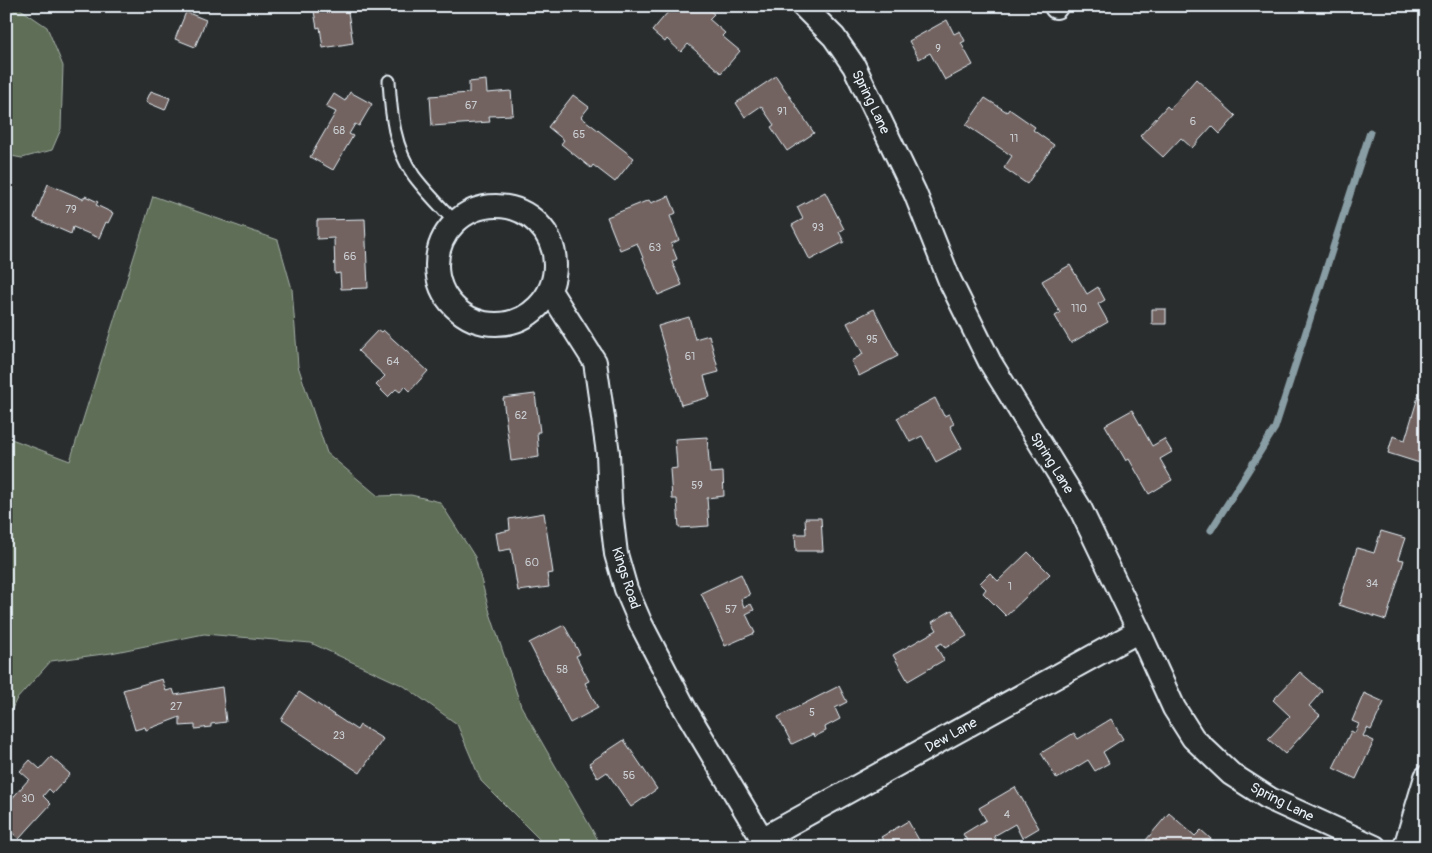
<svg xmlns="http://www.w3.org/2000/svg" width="1432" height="853" viewBox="0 0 1432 853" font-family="Pangolin,sans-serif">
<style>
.green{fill:#5f6e57;stroke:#a4b0a8}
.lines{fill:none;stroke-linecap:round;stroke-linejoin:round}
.stream{stroke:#889da4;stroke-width:7}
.building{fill:#726460;stroke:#e8f1f8}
.service-casing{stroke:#e8f1f8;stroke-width:15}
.minor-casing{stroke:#e8f1f8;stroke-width:26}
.service{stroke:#2a2d2e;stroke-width:11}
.minor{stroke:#2a2d2e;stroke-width:22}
.labels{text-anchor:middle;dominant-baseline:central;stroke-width:4.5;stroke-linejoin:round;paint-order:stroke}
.number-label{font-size:11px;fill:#caced2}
.street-label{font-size:14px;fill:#e8f1f8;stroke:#2a2d2e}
</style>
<rect width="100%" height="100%" fill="#2a2d2e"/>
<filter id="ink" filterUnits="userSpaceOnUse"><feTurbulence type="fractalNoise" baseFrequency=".02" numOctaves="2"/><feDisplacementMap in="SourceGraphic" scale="10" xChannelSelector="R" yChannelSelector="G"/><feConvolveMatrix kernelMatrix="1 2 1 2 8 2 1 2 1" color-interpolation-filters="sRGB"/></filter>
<g filter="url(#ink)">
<path class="green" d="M6 6H16L47 27 63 66 61 129 52 150 22 158 6 155Z
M153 196 278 240 292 289 298 366 327 453 378 496 411 495 440 502 475 557 490 613 521 706 602 847H547L481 781 457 724 404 686 311 643 204 634 111 653 51 661 16 700 6 722V437L70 461Z"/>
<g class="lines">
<path class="stream" d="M1211 530 1275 428 1370 132"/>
</g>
<path class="building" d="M313 6H347L353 43 323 48 320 27 317 28Z
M673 6H704L714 14 709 19 725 33 722 36 740 51 721 73 688 44 681 52 667 39 665 42 652 31Z
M186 12 206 20 195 47 175 39Z
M947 20 954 34 960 31 965 41 961 43 973 65 945 80 930 53 919 59 909 41Z
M776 76 814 133 787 151 771 127 774 125 761 106 745 117 736 103Z
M1196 79 1236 116 1220 134 1212 126 1192 148 1181 138 1163 157 1140 136 1167 106 1170 109Z
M486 80 487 93 511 91 513 115 489 116 490 122 432 126 430 96 469 93V82Z
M151 91 170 98 165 110 146 102Z
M350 92 372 104 359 126 355 124 349 134 353 136 333 170 310 157 336 112 326 107 334 94 345 101Z
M573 95 589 107 581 117 634 158 615 182 593 165 591 168 561 144 564 140 548 127Z
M985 98 1007 112 1009 109 1035 127 1033 130 1054 145 1027 184 1004 168 1012 156 966 125Z
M48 184 83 199 85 196 98 202 96 205 113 213 108 223 106 222 99 238 73 227 71 234 34 218Z
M825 192 844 229 839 232 844 242 810 260 792 225 803 219 797 207Z
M669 196 676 213 670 216 679 240 671 244 677 259 672 262 682 285 658 295 637 243 620 250 607 217 649 200 651 203Z
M365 219 368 288 341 289 340 273 335 274 334 238 317 239V220Z
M1070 265 1087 294 1098 287 1105 300 1098 304 1108 322 1071 343 1055 316 1060 313 1042 281Z
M874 309 898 356 859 376 851 361 863 354 847 323Z
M1152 309H1166V324H1152Z
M689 317 695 339 709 335 719 372 704 376 710 397 681 405 658 326Z
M378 330 381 332 383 330 428 371 410 391 405 386 400 392 396 389 388 397 376 385 385 376 358 351Z
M535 394 540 432H537L539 457 511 461 503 398Z
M1418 397 1426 400V465L1388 453 1393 436 1405 440Z
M935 398 944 416 949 414 954 424 950 426 962 448 936 462 922 436 910 442 897 418Z
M1132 410 1152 446 1164 439 1172 452 1160 459 1172 480 1149 494 1129 459 1126 461 1105 425Z
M707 437 710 473 723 472 724 496 707 498 709 526 679 528 677 499H672L670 469 677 468 675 439Z
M544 513 553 573 547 574 549 587 518 591 511 549 499 551 496 533 510 530 509 519Z
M805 518H821L823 551H796L795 534H806Z
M1381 531 1405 538 1398 559 1404 560 1386 620 1339 605 1357 548 1374 553Z
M1028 552 1050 574 1006 616 983 593 986 589 980 583 990 573 998 581Z
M741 574 750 595 741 599 744 607 751 604 754 610 746 614 755 633 725 646 701 593Z
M952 610 967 636 945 648 942 643 936 646 944 660 908 681 893 655 937 630 932 622Z
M564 625 580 654 576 656 589 681 585 683 598 708 570 723 529 643Z
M1300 672 1322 691 1309 706 1320 715 1285 754 1268 739 1290 716 1273 700Z
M162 679 166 691 173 689 175 695 222 687 226 722 211 724V727L195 729V725L180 726V717L146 730 145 727 135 730 123 690Z
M839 686 847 702 835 708 840 719 825 727 826 731 814 737 813 734 792 744 778 717Z
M299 692 357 730 360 725 383 739 360 773 281 720Z
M1364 693 1384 702 1371 730 1367 728 1363 736 1374 741 1356 779 1333 768 1351 731 1355 733 1359 724 1352 721Z
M1111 719 1123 739 1103 752 1109 763 1095 771 1088 760 1057 779 1041 753 1074 733 1078 739Z
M624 740 657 789 631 807 607 772 598 778 589 763Z
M51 757 70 774 53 793 49 789 43 796 51 804 19 839 6 827V800L9 802 29 779 20 771 30 760 40 769Z
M1015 787 1039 828 1022 838 1015 824 994 836 998 843 992 847H971L963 834 986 820 979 808Z
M1169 813 1195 836 1201 830 1220 847H1154L1146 840Z
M908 821 923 847H881L886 844 881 837Z"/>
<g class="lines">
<defs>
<path id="service" d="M389 81C391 114 394 148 414 176 426 192 441 207 455 222"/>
<path id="minor" d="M803 6 834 37 854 66 915 193 950 281 990 362 1080 508 1139 631 1174 708 1193 738 1231 774 1270 799 1375 847
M1056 7V6
M437 265a59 59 0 1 1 118 0a59 59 0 1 1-118 0Z
M550 291 595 362 608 453 610 503 616 554 626 589 641 624 685 709 767 847
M762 839 1139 631
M1405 847 1426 777"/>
</defs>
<use href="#service" class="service-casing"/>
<use href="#minor" class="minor-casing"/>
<use href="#service" class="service"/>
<use href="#minor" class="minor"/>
</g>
</g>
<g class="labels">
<g class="number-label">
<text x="938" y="48">9</text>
<text x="471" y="105">67</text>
<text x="782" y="111">91</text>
<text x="1193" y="121">6</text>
<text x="339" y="130">68</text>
<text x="579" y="134">65</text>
<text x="1014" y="138">11</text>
<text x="71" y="209">79</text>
<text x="818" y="227">93</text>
<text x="655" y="247">63</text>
<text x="350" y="256">66</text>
<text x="1079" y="308">110</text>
<text x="872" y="339">95</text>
<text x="690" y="356">61</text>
<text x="393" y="361">64</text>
<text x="521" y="415">62</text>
<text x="697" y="485">59</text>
<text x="532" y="562">60</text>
<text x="1372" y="583">34</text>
<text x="1010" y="586">1</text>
<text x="731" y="609">57</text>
<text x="562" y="669">58</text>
<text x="176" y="706">27</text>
<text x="812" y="712">5</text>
<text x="339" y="735">23</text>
<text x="629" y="775">56</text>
<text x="28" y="798">30</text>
<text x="1007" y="814">4</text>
</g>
<g class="street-label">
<text transform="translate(871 102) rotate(64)">Spring Lane</text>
<text transform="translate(1052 463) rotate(58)">Spring Lane</text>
<text transform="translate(626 578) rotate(72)">Kings Road</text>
<text transform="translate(951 735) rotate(-29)">Dew Lane</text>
<text transform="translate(1282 802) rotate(27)">Spring Lane</text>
</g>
</g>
<rect width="1432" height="853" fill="none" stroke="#2a2d2e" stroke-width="25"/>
<rect x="12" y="12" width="1407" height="828" fill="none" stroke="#e8f1f8" stroke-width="2" filter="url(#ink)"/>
</svg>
